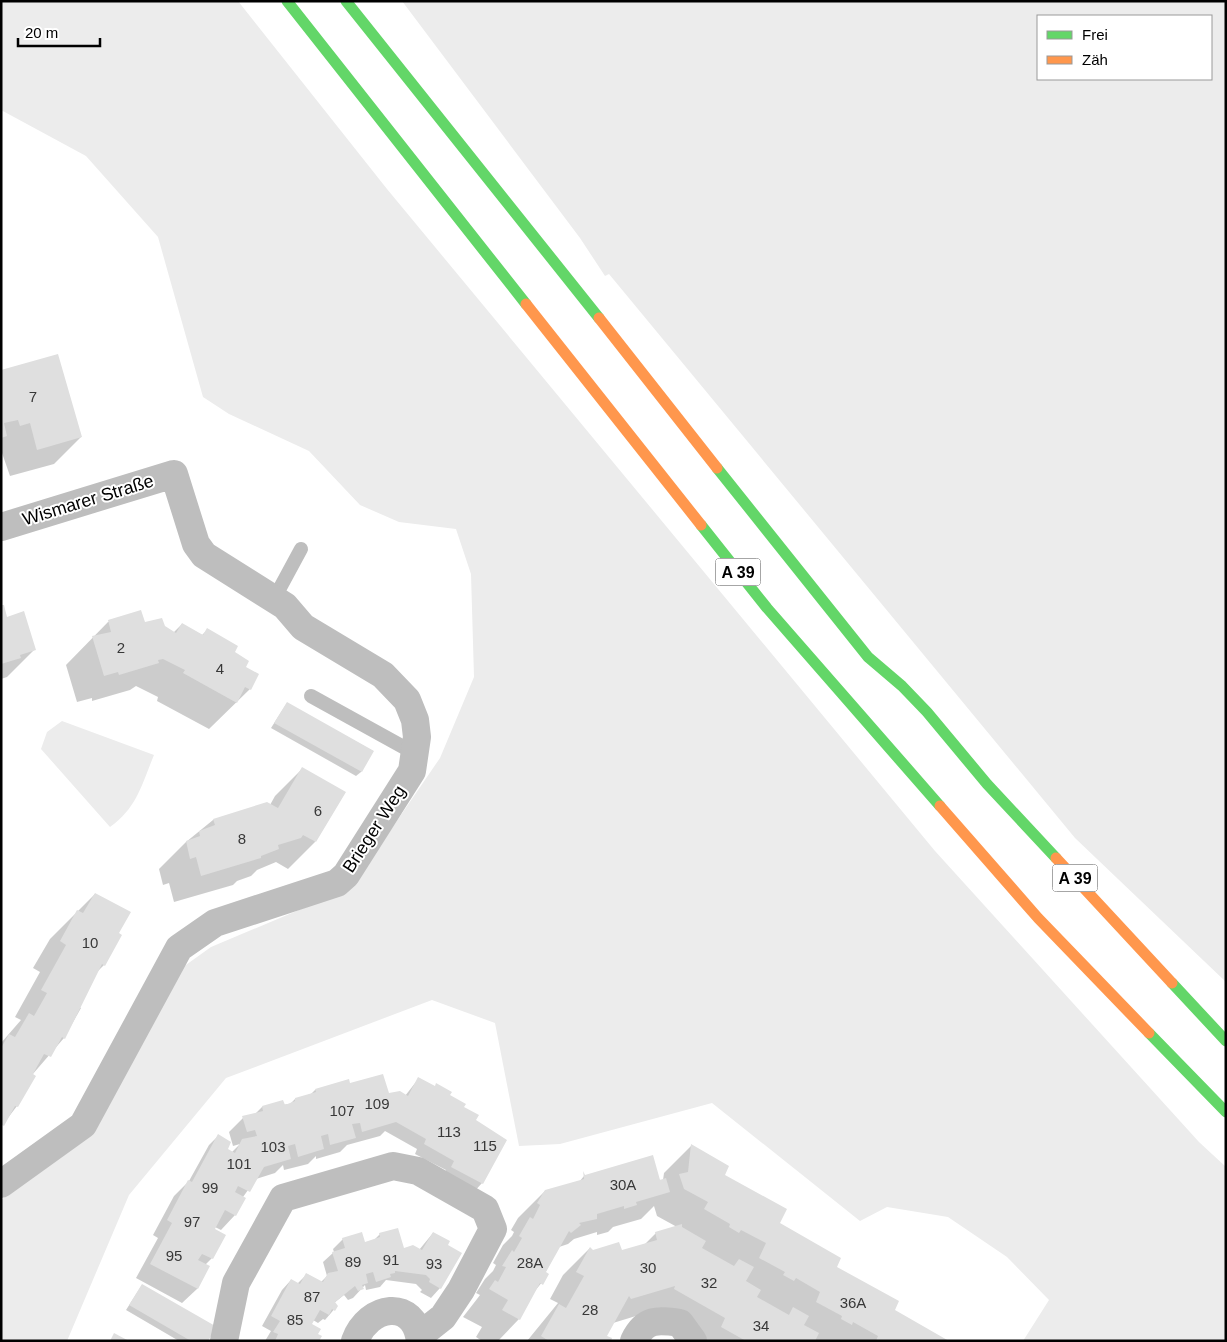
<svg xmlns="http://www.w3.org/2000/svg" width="1227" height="1342" viewBox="0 0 1227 1342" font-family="Helvetica,sans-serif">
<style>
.green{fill:#ececec;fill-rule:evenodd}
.shadow{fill:#0003}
.building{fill:#dfdfdf}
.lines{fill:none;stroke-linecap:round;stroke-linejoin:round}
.lane{stroke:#bebebe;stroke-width:14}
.street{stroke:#bebebe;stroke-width:28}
.fast{stroke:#63d668;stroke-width:11}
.slow{stroke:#ff974d;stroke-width:11}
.labels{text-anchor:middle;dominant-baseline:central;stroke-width:4;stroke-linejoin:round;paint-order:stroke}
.number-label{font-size:15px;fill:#383838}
.shield{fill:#fff;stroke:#4c4c4c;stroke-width:1}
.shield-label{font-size:16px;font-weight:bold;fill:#000}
.street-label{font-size:18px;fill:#000;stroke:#fff}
</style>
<rect width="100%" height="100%" fill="#fff"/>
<path class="green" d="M1 1H238L387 189 935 851 1199 1142 1226 1167V1341H1023L1049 1300 1007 1257 948 1217 887 1207 860 1221 712 1103 560 1144 519 1146 495 1023 432 1000 226 1078 129 1195 67 1341H1V1200L89 1135 176 972 211 947 351 888 440 758 474 677 471 574 456 529 399 522 360 505 309 451 229 414 203 397 158 237 86 156 1 110Z
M402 1H1226V982L1075 838 609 274 605 276 580 238ZM1211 16V79H1038V16Z
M62 721 154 755C142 784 137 808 110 827L41 749 47 732Z"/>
<path class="shadow" d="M1 372 81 437 54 464 10 476 1 450Z
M1 607 6 618 34 650 7 677 1 679Z
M140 612 144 624 164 627 173 633 182 624 202 635 207 630 233 653 244 667 250 689 209 729 157 701 158 697 136 686 130 690 92 701V698L77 702 66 665 108 622Z
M287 703 373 751 361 772 356 776 271 728Z
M302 769 315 842 288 869 276 862 257 870 251 876 237 881 233 885 174 902 169 883 163 885 159 869 186 842 213 820 270 805 275 796Z
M95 894 118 934 104 965 96 973 78 1006 81 1008 64 1038 32 1075 17 1106 1 1127V1043L21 1020 15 1017 40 972 33 968 50 939Z
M419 1078 448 1096 475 1120 482 1183 473 1193 442 1176 446 1170 415 1154 417 1149 385 1131 380 1136 347 1145 340 1152 316 1159V1156L308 1164 284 1170 283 1165 275 1173 256 1179 243 1197 235 1215 221 1230 215 1227 212 1258 205 1265 208 1267 197 1289 182 1303 136 1278 158 1238 153 1235 174 1196 189 1181 209 1145 218 1136 226 1150 231 1153 240 1144 233 1146 229 1132 243 1118 255 1114 262 1107 290 1104 295 1099 311 1094 315 1090 349 1085 388 1095 405 1096Z
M691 1146 778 1224 836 1268 893 1311 947 1341H692L649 1312 613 1323 605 1336 609 1341H527L558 1303 550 1299 563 1275 590 1248 592 1251H621L644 1245 656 1233 677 1227 657 1216 654 1206 641 1219 613 1227 608 1232 597 1235V1232L574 1239 568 1244 559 1247 545 1273 548 1275 534 1292 519 1319 498 1341H482L476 1337 482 1327 463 1317 477 1299 480 1295 476 1293 485 1279 493 1271 496 1265 493 1263 503 1245 512 1236 514 1232 511 1230 518 1218 545 1191 579 1182 584 1176 663 1180 664 1173Z
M433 1233 440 1288 431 1298 420 1292 422 1290 416 1284 386 1280 380 1287 366 1290 365 1285 353 1298 348 1300 344 1295 334 1303 337 1306 325 1320 323 1319 318 1323 313 1320 310 1325 318 1341H265L271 1331 262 1326 282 1290 291 1280 297 1284 307 1274 321 1282 327 1276 323 1262 334 1252 333 1249 343 1239 364 1243 374 1240 380 1234 403 1250H419Z
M142 1285 207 1341H179L126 1310Z"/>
<path class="building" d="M58 354 82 437 37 450 30 423 20 426 18 420 4 423 7 436 1 438V370Z
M1 605H4L7 617 24 611 36 650 20 655 21 658 1 664Z
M141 610 145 622 162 618 165 626 176 633 182 623 203 635 207 628 238 646 235 652 249 661 246 667 259 674 251 690 245 687 237 703 183 673 185 670 163 659 158 660 159 663 119 675 118 672 104 676 92 636 111 632 108 620Z
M287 702 374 751 362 772 274 723Z
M302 767 346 792 316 842 303 835 301 838 278 845 279 849 261 856V858L201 876 196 857 190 859 186 841 200 836 199 831 215 825 213 819 267 802 278 808Z
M95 893 131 912 119 933 122 935 105 966 102 964 65 1039 62 1037 51 1057 44 1054 33 1074 36 1076 18 1107 15 1106 4 1126 1 1124V1048L9 1034 15 1037 29 1013 34 1016 47 993 41 990 66 945 60 941 77 910 83 913Z
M383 1074 389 1093 400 1091 408 1096 418 1077 435 1086 436 1083 452 1092 450 1095 466 1104 464 1107 479 1115 476 1120 507 1140 483 1184 451 1167 454 1161 424 1144 426 1139 396 1122 362 1132 360 1123 352 1124 356 1138 330 1145 328 1134 321 1136 324 1149 298 1157 295 1144 288 1146 291 1159 264 1167 250 1192 238 1186 235 1192 246 1198 236 1216 225 1210 215 1229 226 1235 213 1259 202 1254 198 1260 210 1266 198 1289 150 1264 172 1223 167 1220 188 1180 192 1182 218 1134 231 1142 228 1149 235 1153 242 1139 257 1136 255 1130 247 1132 242 1116 263 1111 262 1106 283 1100 285 1105 295 1101V1098L316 1092 315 1089 349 1079 350 1083Z
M691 1144 729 1166 725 1175 787 1209 780 1223 841 1258 837 1267 899 1301 895 1310 949 1341H876L878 1336 853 1322 852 1325 841 1319 842 1316 816 1302 820 1292 796 1278 794 1281 783 1275 785 1272 759 1258 766 1243 741 1230 739 1233 729 1227 730 1224 704 1209 708 1202 684 1189 679 1174 688 1172Z
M653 1155 660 1180 666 1178 670 1192 636 1202 637 1205 624 1209V1206L597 1214V1219L579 1223 581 1225 571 1233 569 1231 546 1272 549 1274 543 1285 540 1283 520 1320 502 1310 508 1300 489 1289 495 1280 498 1282 506 1267 502 1266 512 1250 514 1252 522 1238 519 1236 530 1217 533 1219 540 1205 537 1203 545 1190 584 1179 583 1171 585 1175Z
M682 1224V1227L706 1241 702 1248 734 1266 739 1259 754 1267 746 1281 761 1290 757 1297 789 1315 793 1307 809 1316 804 1325 819 1333 815 1341H746L721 1327 725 1318 674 1289 675 1286 631 1299 629 1296 607 1336 612 1338 611 1341H549L541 1336 559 1304 566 1308 584 1276 576 1272 590 1247 593 1250 619 1242 622 1250 657 1240 655 1232Z
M398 1228 404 1248 413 1245 422 1250 433 1232 450 1241 448 1245 462 1253 441 1289 429 1282 430 1279 426 1275 395 1271V1273L390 1274 391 1277 376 1282 373 1272 366 1274 368 1283 362 1285 364 1289 358 1291 355 1286 335 1302 338 1306 335 1311 332 1309 329 1315 320 1310 312 1324 321 1329 318 1334 322 1336 319 1341H275L278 1334 273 1332 280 1321 271 1316 291 1279 300 1284 306 1273 323 1282 328 1273 338 1271 332 1252 345 1248 342 1238 362 1232 365 1242 380 1237 379 1233Z
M142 1284 217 1327 208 1341H191L129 1305Z
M114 1333 129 1341H110Z"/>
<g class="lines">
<path class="lane" d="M274 599 301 549
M311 696 416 754"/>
<path class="street" d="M1 527 174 474 196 544 204 555 285 606 303 627 383 675 407 700 415 720 417 737 412 771 346 875 337 883 215 923 179 948 83 1125 1 1184
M224 1341 236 1283 283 1198 393 1166 418 1171 485 1209 493 1229 461 1290 443 1317 419 1336
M355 1341C368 1305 414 1297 420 1341
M634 1341C645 1318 658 1320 680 1323L693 1341"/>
<path class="fast" d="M287 1 526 304
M346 1 599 318
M717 468 868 657 902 686 927 712 987 784 1056 858
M701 525 767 608 940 806
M1172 983 1226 1041
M1149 1033 1226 1112"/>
<path class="slow" d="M526 304 701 525
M599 318 717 468
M940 806 1038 918 1149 1033
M1056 858 1172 983"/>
</g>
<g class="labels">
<g class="number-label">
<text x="33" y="396">7</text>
<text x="121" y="647">2</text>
<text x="220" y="668">4</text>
<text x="318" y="810">6</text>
<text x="242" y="838">8</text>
<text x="90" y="942">10</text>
<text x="377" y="1103">109</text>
<text x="342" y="1110">107</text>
<text x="449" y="1131">113</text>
<text x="485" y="1145">115</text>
<text x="273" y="1146">103</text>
<text x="239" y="1163">101</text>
<text x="623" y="1184">30A</text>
<text x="210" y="1187">99</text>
<text x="192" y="1221">97</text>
<text x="174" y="1255">95</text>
<text x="391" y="1259">91</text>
<text x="353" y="1261">89</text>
<text x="530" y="1262">28A</text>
<text x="434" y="1263">93</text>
<text x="648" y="1267">30</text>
<text x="709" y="1282">32</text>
<text x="312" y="1296">87</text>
<text x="853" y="1302">36A</text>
<text x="590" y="1309">28</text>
<text x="295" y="1319">85</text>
<text x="761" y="1325">34</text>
</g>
<g class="shield">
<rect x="715.5" y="558.5" width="45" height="27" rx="4"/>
<rect x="1052.5" y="864.5" width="45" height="27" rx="4"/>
</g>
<g class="shield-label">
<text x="738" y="572">A 39</text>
<text x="1075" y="878">A 39</text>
</g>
<g class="street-label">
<text transform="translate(88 500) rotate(-17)">Wismarer Straße</text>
<text transform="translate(374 829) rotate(-57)">Brieger Weg</text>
</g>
</g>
<rect width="1227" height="1342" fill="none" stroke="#000000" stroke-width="5"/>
<rect x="1037" y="15" width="175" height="65" fill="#ffffff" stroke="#999999"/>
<rect x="1047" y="31" width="25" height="8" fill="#63d668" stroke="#999999"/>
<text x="1082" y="40" font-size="15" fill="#000000">Frei</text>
<rect x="1047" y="56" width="25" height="8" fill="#ff974d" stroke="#999999"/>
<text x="1082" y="65" font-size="15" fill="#000000">Zäh</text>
<path d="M18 38v8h82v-8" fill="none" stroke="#000000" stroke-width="2.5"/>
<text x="25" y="38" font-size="15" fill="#000000" stroke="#ffffff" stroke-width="4" paint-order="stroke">20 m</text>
</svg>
